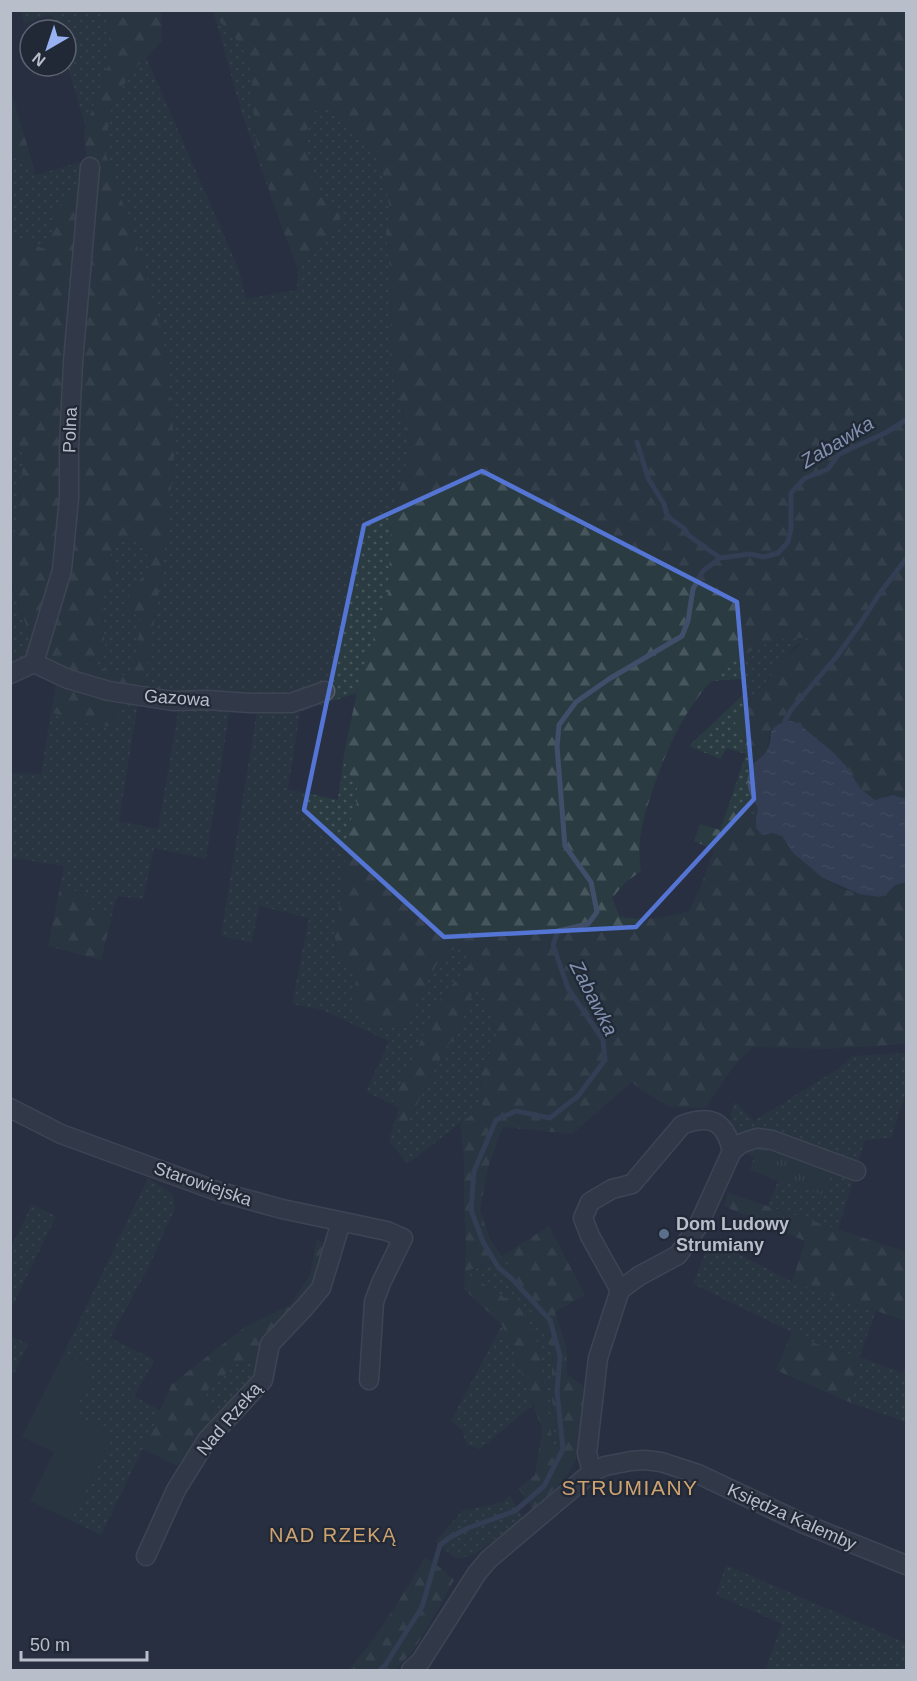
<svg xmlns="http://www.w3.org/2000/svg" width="917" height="1681" viewBox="0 0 917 1681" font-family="Arial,sans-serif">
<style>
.grass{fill:url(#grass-dots)}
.forest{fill:url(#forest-firs);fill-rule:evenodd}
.park{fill:url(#park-tufts)}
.garden{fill:#2a3c42}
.water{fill:url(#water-ripples)}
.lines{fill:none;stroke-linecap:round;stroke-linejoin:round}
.stream{stroke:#414e6a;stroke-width:5}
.minor-casing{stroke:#575e6b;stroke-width:21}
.minor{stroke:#3c4350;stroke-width:18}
.marked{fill:none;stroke:#5475d3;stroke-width:4.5;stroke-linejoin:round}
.service-dot{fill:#5c6f8a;stroke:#212836;stroke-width:2}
.labels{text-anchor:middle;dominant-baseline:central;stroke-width:4.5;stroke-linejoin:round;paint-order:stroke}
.street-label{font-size:18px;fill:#b9becb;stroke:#212836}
.poi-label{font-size:18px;font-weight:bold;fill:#b9becb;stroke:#212836;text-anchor:start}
.water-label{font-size:20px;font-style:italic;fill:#8391b0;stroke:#212836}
.neighbourhood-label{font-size:20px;letter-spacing:1.5px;fill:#cfa370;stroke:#212836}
.quarter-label{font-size:21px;letter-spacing:1.5px;fill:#cfa370;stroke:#212836}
</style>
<defs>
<pattern id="grass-dots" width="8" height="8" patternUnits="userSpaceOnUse" patternTransform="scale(1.5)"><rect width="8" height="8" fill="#2a3c42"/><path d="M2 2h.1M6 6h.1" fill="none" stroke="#47565c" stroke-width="1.8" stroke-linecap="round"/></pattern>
<pattern id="forest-firs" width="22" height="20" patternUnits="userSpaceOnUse" patternTransform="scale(1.5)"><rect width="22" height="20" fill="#2a3c42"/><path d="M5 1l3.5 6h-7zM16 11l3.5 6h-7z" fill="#47565c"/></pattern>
<pattern id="park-tufts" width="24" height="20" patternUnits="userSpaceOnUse" patternTransform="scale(1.5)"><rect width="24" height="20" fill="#2a3c42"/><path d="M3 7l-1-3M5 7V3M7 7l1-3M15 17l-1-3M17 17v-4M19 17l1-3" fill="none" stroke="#47565c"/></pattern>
<pattern id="water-ripples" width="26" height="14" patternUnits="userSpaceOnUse" patternTransform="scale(1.5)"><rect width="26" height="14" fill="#414e6a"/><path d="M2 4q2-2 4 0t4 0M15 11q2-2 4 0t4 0" fill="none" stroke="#5a667e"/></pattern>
</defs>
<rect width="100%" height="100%" fill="#283041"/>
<path class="grass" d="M21 11H108L110 61 89 118 85 125 66 61V30H57L52 14 24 23Z
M215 17C229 31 247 48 251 69 254 87 252 106 254 124 257 150 265 175 272 200L242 114Z
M146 57 239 270 246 299 297 290 298 270 341 216 318 192 307 153 306 133 311 113 327 104 341 115 350 131 376 156 383 173 391 215 386 232 392 287 390 358 412 454 404 470 392 521 388 594 356 693 300 712 288 789 338 800 344 754 347 771 357 786V803L351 820 335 938 336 949 358 973 351 1003 377 1026 435 967 446 952 463 946 474 959 440 999 392 1104 366 1092 389 1041 323 1010 292 1004 309 918 259 906 252 943 221 936 257 710 300 712 310 692 229 695 143 689 162 573 175 449 166 354 144 266 105 152 111 106 131 73Z
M10 154 36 175 87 160 101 193 55 212 52 232 44 249 27 241 11 240Z
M11 445 24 454 11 569Z
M123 540 146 542 149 568 134 588 124 606 141 619 135 662 128 677 87 664 88 662 105 652 102 593 115 573 110 553Z
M10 581 37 658 10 668Z
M800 637 812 639 795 646 780 663 755 697 734 720 754 764C744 787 746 787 758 808L756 817 727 810 746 754 727 748 720 759 689 746 748 690 747 683 740 679 711 681C728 664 748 649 771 641 780 639 791 638 800 637Z
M124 700 138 703 119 821 158 829 179 706 230 709 206 859 154 848 143 899 117 896 112 916 90 909 86 894 60 887 64 866 11 858 10 773 41 774 51 712 83 722 114 727Z
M475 989 487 1002 497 1038 480 1071 482 1109 460 1123 408 1164 389 1141 394 1124 404 1130 444 1051 461 1029 463 1013Z
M906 1053V1091L891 1138 865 1140 857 1166 739 1139C729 1124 727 1119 735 1102L754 1121 838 1069 852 1056Z
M763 1144 854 1177 838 1230 768 1206 778 1181 750 1170 754 1157 740 1151Z
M148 1178 173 1194 175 1208 148 1268 110 1338 155 1360 134 1396 161 1411 101 1535 70 1520 113 1435 72 1414 64 1353Z
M32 1204 56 1216 11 1309V1248Z
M710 1239 792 1282 876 1311 859 1357 903 1373 906 1365V1422L851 1403 859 1357 814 1343 693 1284Z
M502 1257 510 1265 506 1281 535 1314 552 1352V1400L558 1447 535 1475 553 1445 538 1344 465 1272 481 1267Z
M502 1325 516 1357 533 1405 480 1449 467 1445 462 1430 451 1421Z
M11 1336 28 1344 11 1379Z
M260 1361 255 1379 215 1417 205 1392 237 1364Z
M510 1495 523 1518 475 1554 457 1559 435 1542 462 1511 503 1502Z
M726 1565 906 1643V1670H765L782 1624 716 1595Z"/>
<path class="forest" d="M108 11H161L162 41 131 73 111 106 105 152 144 266 166 354 175 449 162 573 143 689 86 679 37 658 11 581V569L24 454 11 445V240L27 241 44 249 52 232 55 212 66 197 83 189 101 192C92 172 76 138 89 118L110 61ZM123 540 146 542 149 568 134 588 124 606 141 619 135 662 128 677 88 664V661L105 653 102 593 115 574 110 553Z
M212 11H906V799L893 795 875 800 861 789 846 766 834 753 798 723 770 730 767 750 754 764 734 720C741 712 749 704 756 696 775 672 782 653 811 639 795 636 776 639 762 646 703 670 674 729 654 786 644 816 636 838 641 871L626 882 612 898 620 917C648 921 663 918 689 911L701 886 714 850 694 841 700 824 720 830 727 810 756 817V828L782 836 793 853 823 878 841 888 859 894 888 893 894 887 906 882V1044L826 1049 753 1047C732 1065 720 1086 706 1108L670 1107 641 1090 632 1082 572 1134 503 1127 489 1164 480 1210 490 1240 502 1256 549 1226 585 1295 555 1312 566 1346 567 1374 587 1389C584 1410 583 1434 577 1455 570 1477 549 1495 532 1509L519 1488 535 1475 542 1429 516 1357 502 1325 464 1289 466 1246 464 1201V1159L460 1123 482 1108 480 1071 497 1038 487 1002 475 989 463 1013 461 1029 444 1051 404 1130 394 1124 399 1108 392 1104 440 999 474 959 463 946 446 952 435 967 410 1017 395 1028 377 1026 351 1003 358 973 336 949 335 937 351 820 357 803V786L347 771 344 754 359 683 388 594 392 521 404 470 412 453 390 358 392 287 386 232 391 215 383 173 376 156 350 131 341 115 327 104 311 113 306 133 307 153 318 191 341 216 298 270 272 200 257 145 254 123 251 68 244 51 233 35 215 17ZM502 1257 510 1265 506 1281 535 1314 552 1352V1400L558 1446 538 1470 553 1445 538 1344 522 1309 465 1272Z
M10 88 36 175 11 154Z
M57 680 124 700 114 727 83 722 51 712Z
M60 887 86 894 90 909 112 916 101 960 48 946Z
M728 1193 906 1252V1321L792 1282 805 1241 724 1206Z
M317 1238 327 1247 320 1277 260 1361 237 1364 205 1392 215 1417 177 1466 143 1449 172 1384 245 1327 290 1305 310 1275Z
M792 1332 814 1343 859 1357 851 1403 776 1370Z
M425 1557 442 1569 454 1580 439 1608 413 1651 395 1670H348C377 1638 403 1595 425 1557Z"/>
<path class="park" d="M761 1145 831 1170 823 1195 751 1170Z"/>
<path class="garden" d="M64 1353 95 1368 73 1414 113 1435 70 1520 30 1501 54 1452 22 1437Z"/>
<path class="water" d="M785 721H791L798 723 834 753 846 766 861 789 875 800 893 795 906 799V882L894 886 888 893 880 897 859 894 823 878 793 853 782 836 772 833 762 835 756 828V817L758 808C748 791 742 783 754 764 757 759 764 756 767 750 776 734 762 732 785 721Z"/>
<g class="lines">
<path class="stream" d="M637 442 648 478 664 504 667 515 672 520 684 528 688 535 720 558
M785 721 791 710 837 656 860 624 880 593 906 559
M380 1670 386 1664 422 1607 440 1545 449 1538 468 1528 515 1511 544 1486 563 1449 557 1391 560 1356 550 1320 513 1280 498 1267 483 1242 471 1210 474 1171 496 1120 516 1111 550 1118 578 1096 605 1060 603 1040 568 988 553 945 558 931 588 924 597 912 591 882 565 846 557 747 559 725 576 702 609 679 682 636 688 621 693 589 703 571 720 558 750 554 764 557 778 553 788 542 791 529V493L805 478 828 469 839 454 885 433 906 420"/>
<defs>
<path id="minor" d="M34 663 68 679 109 691 173 701 207 700 250 703H291L325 691
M10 674 34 663 62 570 69 498V447L73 362 90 167
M10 1108 61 1134 217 1191 282 1209 387 1231 403 1238 381 1283 374 1302 369 1380
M620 1290 590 1236 583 1218 590 1202 612 1189 632 1184 682 1125C711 1114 725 1121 732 1151
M592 1472 587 1453 598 1358 620 1290 639 1276 678 1255 698 1226 732 1151 742 1143 757 1138 772 1140 856 1171
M146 1556 176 1490 207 1440 263 1380 270 1344 304 1308 321 1288 341 1222
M411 1670 421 1661 477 1573 489 1559 592 1472 605 1466 631 1461 645 1460 661 1462 698 1474 802 1523 906 1565"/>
</defs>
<use href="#minor" class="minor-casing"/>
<use href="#minor" class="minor"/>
</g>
<path d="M0 0H917V1681H0ZM482 471 737 602 754 799 636 927 444 937 304 810 364 525Z" fill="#283041" fill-opacity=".55" fill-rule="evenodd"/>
<path class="marked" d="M482 471 737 602 754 799 636 927 444 937 304 810 364 525Z"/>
<circle class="service-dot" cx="664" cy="1234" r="6"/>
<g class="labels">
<g class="street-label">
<text transform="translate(70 430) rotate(-88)">Polna</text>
<text transform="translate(177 698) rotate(4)">Gazowa</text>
<text transform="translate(203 1184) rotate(19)">Starowiejska</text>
<text transform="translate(229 1419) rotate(-50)">Nad Rzeką</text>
<text transform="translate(792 1517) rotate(24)">Księdza Kalemby</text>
</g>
<g class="poi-label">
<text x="676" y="1224">Dom Ludowy<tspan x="676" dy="21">Strumiany</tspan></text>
</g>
<g class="water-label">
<text transform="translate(837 442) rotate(-31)">Zabawka</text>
<text transform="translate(594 998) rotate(63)">Zabawka</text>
</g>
<g class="neighbourhood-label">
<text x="333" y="1535">NAD RZEKĄ</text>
</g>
<g class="quarter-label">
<text x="630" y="1487">STRUMIANY</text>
</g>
</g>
<rect width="917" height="1681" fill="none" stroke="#b9becb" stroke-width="24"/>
<g transform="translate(48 48) rotate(219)"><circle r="28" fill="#212836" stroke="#5e6472" stroke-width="1.5"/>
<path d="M0-4.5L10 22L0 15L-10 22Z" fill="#98b1f1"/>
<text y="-9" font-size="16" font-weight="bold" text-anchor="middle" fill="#b9becb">N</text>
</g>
<path d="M21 1651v9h126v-9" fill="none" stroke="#b9becb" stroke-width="3"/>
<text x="30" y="1651" font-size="18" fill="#b9becb" stroke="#212836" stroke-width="4.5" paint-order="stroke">50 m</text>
</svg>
